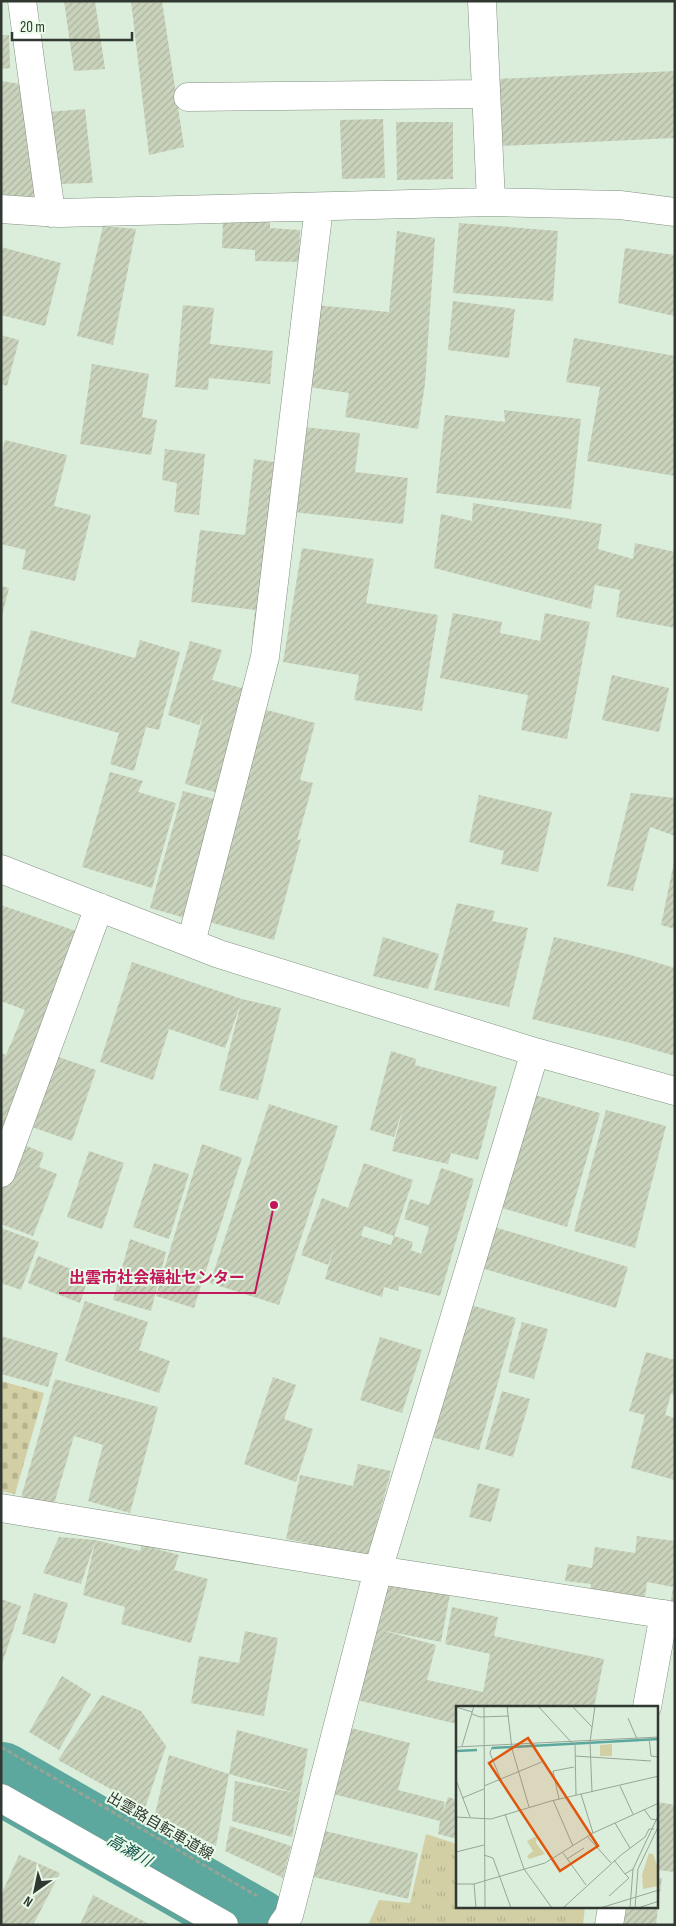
<svg xmlns="http://www.w3.org/2000/svg" width="676" height="1926" viewBox="0 0 676 1926" font-family="'Sofia Sans Condensed','Noto Sans JP',sans-serif">
<style>
.grass{fill:url(#grass-tufts)}
.cemetery{fill:url(#cemetery-stones)}
.lines{fill:none;stroke-linecap:round;stroke-linejoin:round}
.river{stroke:#5ca79e;stroke-width:72}
.building{fill:url(#building-hatch);fill-rule:evenodd}
.street-casing{stroke:#819180;stroke-width:29}
.path{stroke:#96a496;stroke-width:3;stroke-dasharray:5 2.5;stroke-linecap:butt}
.street{stroke:#fff;stroke-width:28}
.labels{text-anchor:middle;dominant-baseline:central;stroke-width:4;stroke-linejoin:round;paint-order:stroke}
.street-label{font-size:15px;fill:#313831;stroke:#e9fbe8}
.water-label{font-size:16px;font-style:italic;fill:#12534d;stroke:#e9fbe8}
.inset-river{fill:none;stroke:#5ca79e;stroke-width:2.5}
.inset-road{fill:none;stroke:#97a597;stroke-width:1}
.view{fill:#df570e;fill-opacity:0.15;stroke:#df570e;stroke-width:2.5}
.inset-edge{fill:none;stroke:#313831;stroke-width:2.5}
.leader{fill:none;stroke:#c2185b;stroke-width:2}
.callout-dot{fill:#c2185b;stroke:#e9fbe8;stroke-width:2}
.callout-label{font-size:16px;text-anchor:middle;font-weight:bold;fill:#c2185b;stroke:#e9fbe8;stroke-width:4;stroke-linejoin:round;paint-order:stroke}
</style>
<defs>
<pattern id="grass-tufts" width="24" height="20" patternUnits="userSpaceOnUse" patternTransform="scale(1.25)"><rect width="24" height="20" fill="#d2cfa4"/><path d="M3 7l-1-3M5 7V3M7 7l1-3M15 17l-1-3M17 17v-4M19 17l1-3" fill="none" stroke="#b5b28e"/></pattern>
<pattern id="cemetery-stones" width="16" height="16" patternUnits="userSpaceOnUse" patternTransform="scale(1.25)"><rect width="16" height="16" fill="#d2cfa4"/><path d="M2 7V4a2 2 0 0 1 4 0v3zM10 15v-3a2 2 0 0 1 4 0v3z" fill="#b5b28e"/></pattern>
<pattern id="building-hatch" width="6" height="6" patternUnits="userSpaceOnUse" patternTransform="scale(1.25)"><rect width="6" height="6" fill="#c9d2bb"/><path d="M-1 1l2-2M0 6l6-6M5 7l2-2" fill="none" stroke="#adb5a1"/></pattern>
</defs>
<rect width="100%" height="100%" fill="#dbeedb"/>
<path class="grass" d="M426 1834 457 1844V1907H585L583 1925H368L379 1900 410 1903Z"/>
<path class="cemetery" d="M1 1381 44 1393 15 1494 1 1491Z"/>
<g class="lines">
<path class="river" d="M1 1778 257 1925"/>
</g>
<path class="building" d="M64 1H95L105 69 74 71Z
M131 1H162L184 147 149 155Z
M1 35H9L10 68 1 69Z
M675 71V138L500 146 496 79Z
M1 81 20 84 36 197 1 195Z
M85 109 93 183 58 184 47 112Z
M383 119 385 178 342 179 340 120Z
M396 122H453V179L397 180Z
M223 218 270 220V228L300 230 299 262 255 261V250L222 248Z
M459 223 558 231 553 301 453 293Z
M103 226 136 229 113 345 77 336Z
M397 231 435 238 425 384 418 429 345 417 349 393 308 387 315 305 389 312Z
M1 247 61 263 45 326 1 315Z
M625 248 675 255 674 316 618 303Z
M453 301 515 309 509 358 448 350Z
M183 305 214 308 210 344 273 351 270 384 209 378 208 390 175 387Z
M1 335 19 340 7 386 1 384Z
M574 338 675 356V476L587 461 600 387 566 382Z
M92 364 149 374 142 417 157 420 151 455 80 444Z
M504 410 581 419 571 509 436 493 445 415 505 422Z
M303 427 360 433 355 472 408 478 403 524 293 512Z
M5 440 67 455 54 506 91 515 75 581 22 569 26 550 1 544V457Z
M165 449 205 454 199 515 174 512 177 483 162 480Z
M254 459 281 463 260 640 252 639 255 610 191 602 200 530 245 535Z
M473 503 602 524 598 549 633 559 635 543 675 552V628L616 617 620 590 595 585 591 609 434 568 441 514 472 521Z
M302 548 374 559 366 603 438 615 422 711 354 700 359 675 283 662Z
M1 586 9 588 2 616H1Z
M453 613 502 622 500 633 540 641 545 613 590 622 567 739 521 730 528 695 440 678Z
M31 630 135 658 140 640 180 652 159 730 146 727 134 771 110 764 119 733 11 703Z
M190 641 222 650 212 680 249 690 222 794 185 784 204 712 199 725 168 715Z
M612 675 669 688 659 732 602 720Z
M263 709 315 723 300 780 313 783 297 841 301 839 274 940 209 922Z
M110 772 143 781 138 792 176 803 152 888 82 867Z
M183 791 222 801 189 919 150 908Z
M631 793 675 798V836L650 827 633 891 607 886Z
M479 795 552 812 538 872 501 864 504 851 469 842Z
M674 862H675V929L661 925Z
M457 903 495 911 492 921 528 928 509 1007 434 990Z
M1 905 76 931 1 1141V1053L6 1055 25 1010 1 1001Z
M383 937 439 954 428 989 373 976Z
M554 937 631 955 675 968V1056L631 1043 532 1019Z
M132 962 242 999 281 1008 258 1100 219 1090 241 1003 225 1048 169 1029 153 1080 100 1062Z
M391 1051 416 1059 415 1065 497 1087 478 1160 451 1153 448 1164 392 1151 404 1105 394 1137 370 1130Z
M53 1055 96 1070 72 1141 29 1126Z
M527 1093 600 1113 567 1227 495 1206Z
M269 1104 338 1126 279 1305 210 1283Z
M606 1110 666 1126 635 1248 574 1231Z
M17 1142 44 1153 39 1167 57 1174 33 1236 1 1224V1183Z
M202 1144 242 1158 194 1308 156 1296Z
M89 1151 124 1163 102 1229 67 1217Z
M154 1163 189 1174 169 1239 133 1227Z
M364 1163 413 1180 394 1236 413 1242 411 1250 421 1254 429 1227 404 1219 410 1199 429 1205 441 1168 474 1179 440 1296 399 1286 398 1291 384 1287 382 1297 325 1279 335 1244 328 1265 301 1255 322 1198 348 1208ZM364 1226 394 1236 391 1245 361 1236Z
M491 1226 628 1267 616 1308 478 1267Z
M1 1228 39 1242 21 1290 1 1283Z
M130 1239 166 1252 151 1311 113 1300Z
M38 1256 89 1276 80 1303 28 1283Z
M85 1301 148 1322 139 1350 170 1361 159 1393 65 1361Z
M467 1304 516 1318 479 1450 431 1437Z
M522 1322 548 1329 534 1379 508 1372Z
M1 1336 58 1353 48 1387 1 1374Z
M380 1337 422 1350 402 1413 360 1400Z
M646 1352 675 1360V1395L671 1394 665 1415 675 1418V1480L631 1468 645 1415 629 1411Z
M273 1377 296 1385 284 1419 313 1429 296 1482 244 1464Z
M55 1379 158 1407 130 1513 88 1501 103 1445 74 1436 52 1511 20 1501Z
M502 1391 530 1399 513 1457 485 1449Z
M358 1464 391 1471 367 1560 307 1549 308 1543 286 1539 300 1475 353 1486Z
M478 1483 500 1489 491 1522 469 1517Z
M637 1536 675 1541V1606H670L673 1587 647 1582 644 1604 589 1596 591 1584 565 1581 568 1564 592 1568 595 1547 635 1553Z
M59 1537 95 1540 140 1551 142 1545 179 1555 174 1570 208 1579 191 1643 121 1624 125 1607 83 1595 95 1542 81 1584 43 1573Z
M386 1581 450 1594 441 1642 381 1630 436 1645 427 1680 483 1692 490 1654 445 1644 452 1607 498 1617 494 1636 604 1659 594 1707H457V1724L357 1700Z
M34 1593 68 1603 55 1644 22 1634Z
M1 1599 21 1606 2 1664H1Z
M245 1631 278 1638 264 1716 191 1703 199 1656 239 1663Z
M62 1676 91 1694 59 1750 29 1732Z
M102 1695 141 1711 166 1746 145 1808 58 1760Z
M351 1728 410 1743 398 1790 445 1802 442 1815 448 1797 457 1800V1839L438 1834 440 1821 333 1794Z
M237 1730 308 1749 292 1837 232 1821 235 1781 296 1793 229 1774Z
M169 1755 229 1774 216 1846 155 1814Z
M657 1802 675 1805V1872L657 1870Z
M230 1826 291 1846 283 1878 225 1851Z
M325 1831 418 1853 408 1899 314 1877Z
M19 1855 60 1873 33 1925H1V1895Z
M657 1878H662L658 1906H657Z
M93 1895 151 1925H80Z
M621 1907H658L656 1925H619Z"/>
<g class="lines">
<defs>
<path id="street" d="M22 1 51 213
M482 1 491 202
M188 97 486 94
M1 209 59 213 491 202 620 205 675 212
M1 869 219 954 535 1052 675 1091
M191 943 265 657 319 207
M1 1173 99 907
M1 1508 378 1570 675 1616
M647 1707 664 1614
M1 1798 224 1925
M282 1925 289 1915 378 1570 535 1052
M609 1925 612 1907"/>
</defs>
<use href="#street" class="street-casing"/>
<path class="path" d="M1 1747 257 1896"/>
<use href="#street" class="street"/>
</g>
<g class="labels">
<g class="street-label">
<text transform="translate(160 1826) rotate(30)">出雲路自転車道線</text>
</g>
<g class="water-label">
<text transform="translate(129 1851) rotate(30)">高瀬川</text>
</g>
</g>
<g transform="translate(456 1706)">
<rect width="202" height="202" fill="#dbeedb"/>
<path d="M156 38V50H144V39Z" fill="#d2cfa4"/>
<path d="M78 131H81L80 137 89 148 73 153 71 150 77 145 71 135ZM193 147 197 148 202 162V180L187 183 186 169Z" fill="#d2cfa4"/>
<path class="inset-river" d="M36 42 203 33M0 45 21 44"/>
<path class="inset-road" d="M28 0 29 202M51 0 56 43 73 101M82 0 116 37M116 0 136 21M0 1 16 6M16 8 24 11 53 10M172 12 181 33M193 32 195 50 203 51M119 37 120 89M6 40 18 0M0 41 203 31M36 41 34 47 45 74M119 50 195 55M0 74 14 111M28 80 88 55M164 80 177 108M136 86 134 36 139 0M125 88 137 127M6 92 28 83M103 93 97 65 118 61M97 94 117 140M188 103 195 113 201 114M49 108 68 163 96 202M0 111 35 113 95 95 203 70M159 117 174 142M131 130 155 157M0 146 28 139M107 147 130 179M28 149 37 152 55 202M111 153 128 142M158 154 169 168 177 163M0 178H18L89 157 137 127 203 97M18 178 20 202M153 190 173 172 169 168M107 202 165 149 189 131 193 123H198M144 202 203 184M174 202 177 163 203 108M179 202 182 163 203 119M182 202 203 195"/>
<path class="view" d="M72 32 142 140 104 165 33 57Z"/>
<rect width="202" height="202" class="inset-edge"/>
</g>
<path class="leader" d="M274 1205L255 1293H59"/>
<circle class="callout-dot" cx="274" cy="1205" r="5"/>
<g class="callout-label">
<text x="157" y="1283">出雲市社会福祉センター</text>
</g>
<rect width="676" height="1926" fill="none" stroke="#313831" stroke-width="5"/>
<g transform="translate(35 1891) rotate(213)" stroke="#e9fbe8" stroke-width="4" paint-order="stroke">
<path d="M0-4L9 19L0 12L-9 19Z" fill="#313831"/>
<text y="-8" font-size="14" font-weight="bold" text-anchor="middle" fill="#313831">N</text>
</g>
<path d="M12 32v8h120v-8" fill="none" stroke="#313831" stroke-width="2.5"/>
<text x="20" y="32" font-size="15" fill="#313831" stroke="#e9fbe8" stroke-width="4" paint-order="stroke">20 m</text>
</svg>
